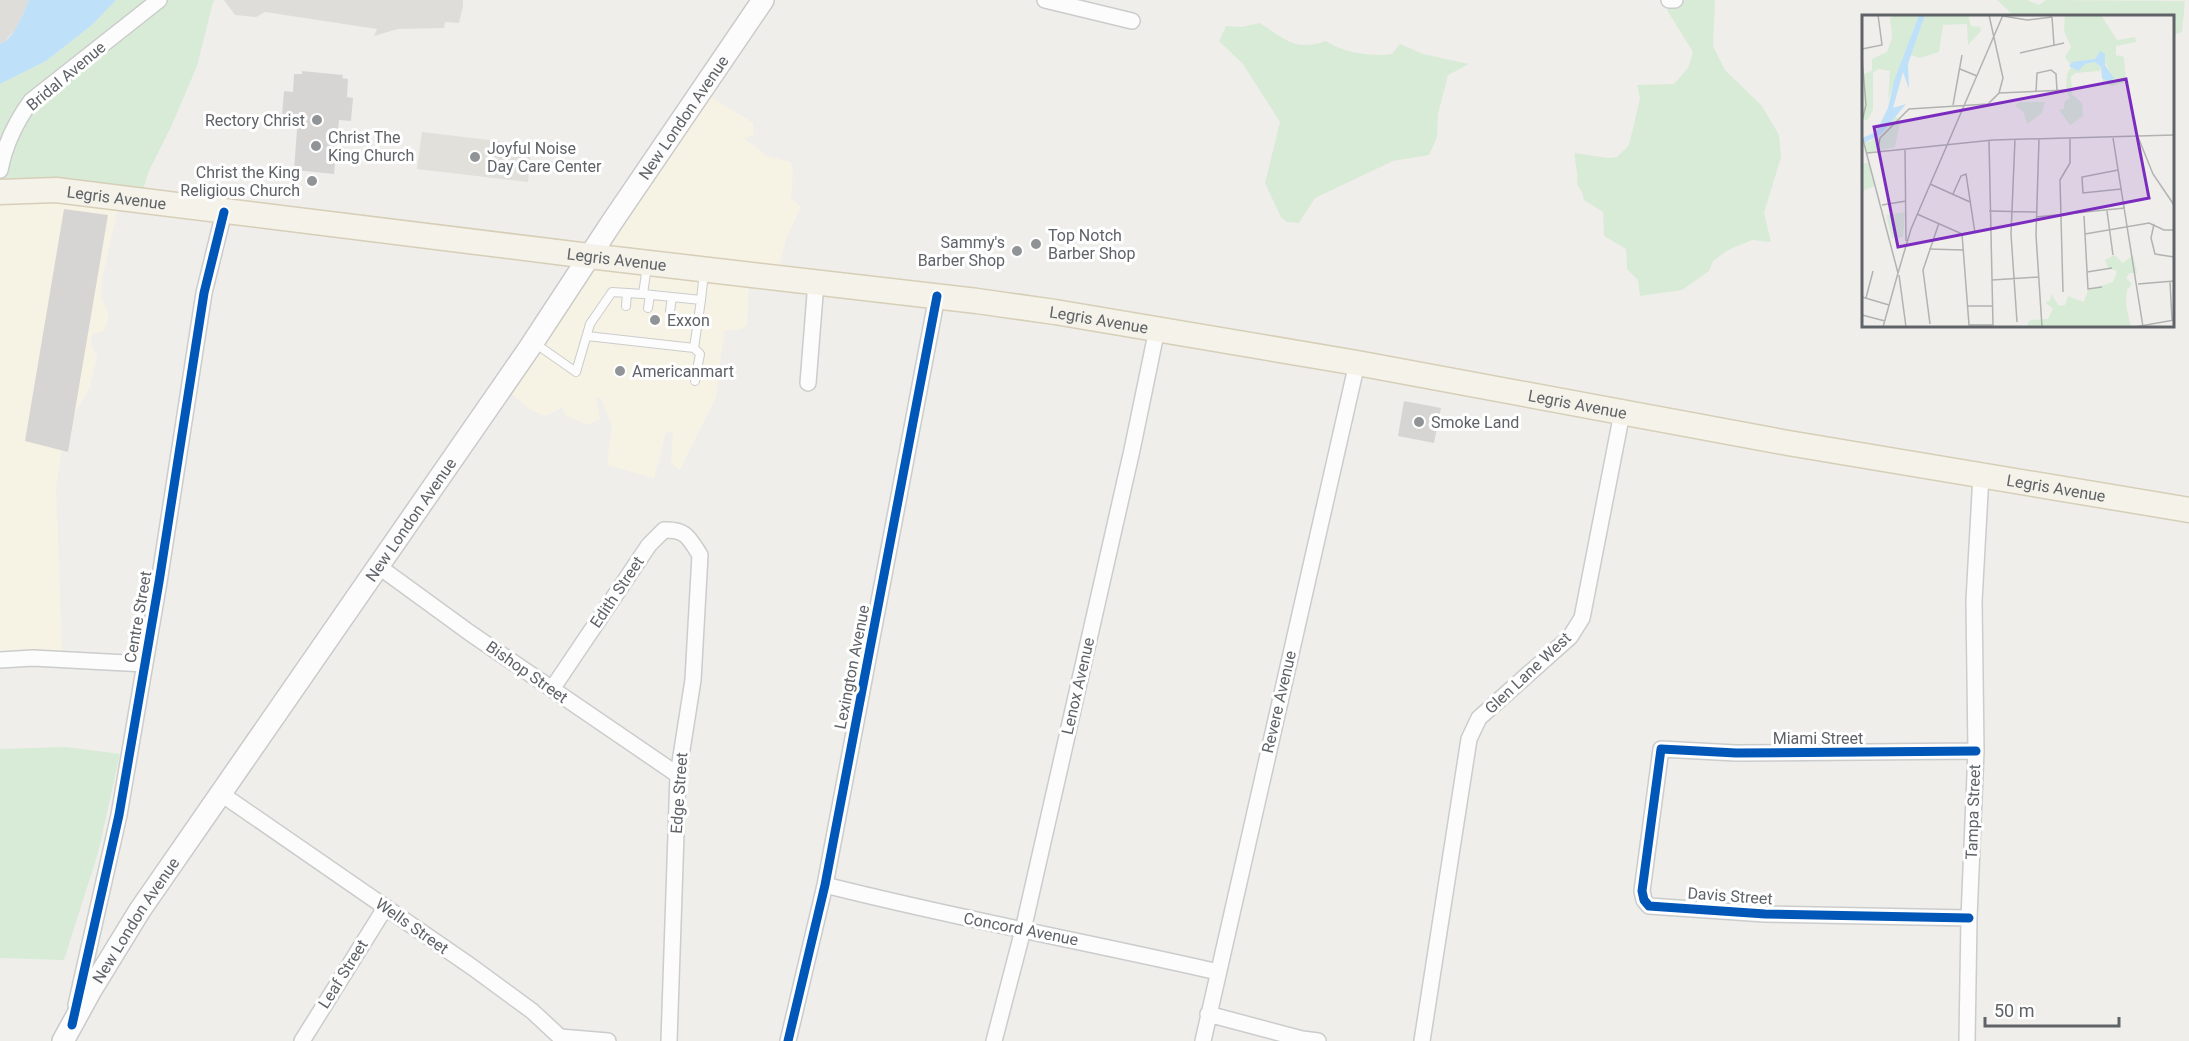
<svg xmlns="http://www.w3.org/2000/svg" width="2189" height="1041" viewBox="0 0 2189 1041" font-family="Roboto,sans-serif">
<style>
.commercial{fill:#f7f3e4}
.industrial{fill:#dfddda}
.education{fill:#e2e0da}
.green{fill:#d8ebd6}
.water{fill:#bfe0f9}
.building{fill:#d6d5d3}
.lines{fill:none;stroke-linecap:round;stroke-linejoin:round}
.service-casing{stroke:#cbcccc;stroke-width:10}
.minor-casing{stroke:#cbcccc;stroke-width:18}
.secondary-casing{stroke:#cacacb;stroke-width:24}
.primary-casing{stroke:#d7ceb8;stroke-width:27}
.service{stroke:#fdfcfc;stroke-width:8}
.minor{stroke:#fdfcfc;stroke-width:15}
.secondary{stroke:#fdfcfc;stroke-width:21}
.primary{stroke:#f4f2e9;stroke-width:24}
.cycleway-casing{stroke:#fff;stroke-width:13}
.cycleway{stroke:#0057b8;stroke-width:9}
.poi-dot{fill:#919496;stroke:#fff;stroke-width:2}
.labels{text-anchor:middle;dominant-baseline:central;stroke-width:6;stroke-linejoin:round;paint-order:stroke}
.street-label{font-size:16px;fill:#5f6368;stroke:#fff}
.poi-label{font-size:16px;fill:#5f6368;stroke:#fff;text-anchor:start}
.inset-road{fill:none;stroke:#b1b2b2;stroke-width:1.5}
.view{fill:#7b2cbf;fill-opacity:0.15;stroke:#7b2cbf;stroke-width:3}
.inset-edge{fill:none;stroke:#5f6368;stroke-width:3}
</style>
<rect width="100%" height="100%" fill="#efeeea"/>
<path class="commercial" d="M701 91 753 123 754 134 744 139 758 148 766 156 790 162 793 171 791 199 801 207 787 236 777 275 749 278 747 325 741 329 724 331 716 397 680 470 671 463 673 432H666L654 478 607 465 612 426 600 397 596 399 600 419 588 425 565 415 562 407 547 416 532 411 503 387Z
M0 189 120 198 102 279 101 297 109 315 104 331 92 334 91 344 97 357 89 389 65 429 56 487 62 656 0 660Z"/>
<path class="industrial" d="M0 0H29L17 28 4 42 0 44Z
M224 0H463V6L459 23 445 22 444 28 398 29 374 36 377 29 265 12 256 17 235 15Z"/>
<path class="education" d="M422 132 532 145 528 182 417 169Z"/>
<path class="green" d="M116 0H215L213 2 197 66 171 127 148 173 141 197 0 189V84L46 61 92 25Z
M1681 0H1715L1713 46 1725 70 1762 106 1779 135 1781 157 1764 213 1771 242 1752 240 1728 250 1713 261 1709 271 1682 290 1640 296 1638 280 1627 269 1626 249 1604 236 1603 212 1584 200 1582 192 1577 184C1579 173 1574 164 1575 153L1608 158 1617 157 1629 145 1640 98 1637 85 1674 84 1688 68 1693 52 1667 10Z
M1997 0H2027L2039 5 2046 0 2185 1 2182 32 2173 35 2172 16H2014Z
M1260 23C1285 39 1295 52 1326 41 1343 53 1372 57 1392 54L1400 44 1423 54 1469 64 1448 75 1438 114 1437 137 1429 155 1393 161 1315 198 1299 223 1287 222 1281 217 1265 183 1280 122 1243 64 1219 41 1226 26 1242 27Z
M66 747 120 754 98 853 64 960 0 958V749Z"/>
<path class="water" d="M29 0H116L92 25 46 61 0 84V44C16 37 22 15 29 0Z"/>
<path class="building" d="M302 71 343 75 342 78 348 79 347 97 353 98 351 121 339 120 334 174 294 170 298 116 282 115 284 91 293 92 294 74H302Z
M64 209 108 215 68 452 25 441Z
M1404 401 1441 408 1434 443 1398 436Z"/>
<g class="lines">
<defs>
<path id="service" d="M643 294 701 300 704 272
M626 306 627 293
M648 308 650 295
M670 311 672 297
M587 336 694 348 701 300
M533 342 576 372 590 324 612 292 643 294 647 266
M694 348 700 354 695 381"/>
<path id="minor" d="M1045 0 1132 21
M1669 0H1675
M0 170C5 144 15 123 31 101L159 0
M808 383 816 282
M378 566 470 633 678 775
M0 660 33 658 145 664
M552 689 649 545 664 530C686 529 689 538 700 555L693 680 678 775 669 1041
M220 793 472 967 532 1011 560 1037 608 1041
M825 885C955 918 1087 942 1218 972
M1969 918 1765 914 1649 906 1644 900 1642 891 1661 749 1736 753 1976 751
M76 1005 119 815 159 582 204 293 224 212
M1208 1014 1302 1039 1318 1041
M302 1041 385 908
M788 1041 825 885 937 296
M994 1041 1023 930 1132 450 1157 329
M1203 1041 1357 363
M1422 1041 1469 739 1479 718 1570 637 1582 618 1622 413
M1967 1041 1969 918 1976 751 1974 601 1981 475"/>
<g id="secondary">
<path id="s1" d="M63 1041 91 990 140 910 528 350 612 222 763 0"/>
</g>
<g id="primary">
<path id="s2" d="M0 192 56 190 589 256 977 301 1055 312 1357 363 1788 443 2189 510"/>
</g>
</defs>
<use href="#service" class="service-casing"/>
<use href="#minor" class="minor-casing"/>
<use href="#secondary" class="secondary-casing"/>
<use href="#primary" class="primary-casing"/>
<use href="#service" class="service"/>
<use href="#minor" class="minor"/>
<use href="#secondary" class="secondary"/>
<use href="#primary" class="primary"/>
<defs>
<path id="cycleway" d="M1969 918 1765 914 1649 906 1644 900 1642 891 1661 749 1736 753 1976 751
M72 1025 119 815 159 582 204 293 224 212
M788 1041 825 885 937 296"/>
</defs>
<use href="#cycleway" class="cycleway-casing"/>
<use href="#cycleway" class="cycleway"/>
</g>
<g class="poi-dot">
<circle cx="317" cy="120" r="6"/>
<circle cx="316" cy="146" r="6"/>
<circle cx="475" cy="157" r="6"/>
<circle cx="312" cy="181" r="6"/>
<circle cx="1036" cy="244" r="6"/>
<circle cx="1017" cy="251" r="6"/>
<circle cx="655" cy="320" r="6"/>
<circle cx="620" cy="371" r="6"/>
<circle cx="1419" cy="422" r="6"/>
</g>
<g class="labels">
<g class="street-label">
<text transform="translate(66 76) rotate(-40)">Bridal Avenue</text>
<text stroke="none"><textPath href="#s1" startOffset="1113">New London Avenue</textPath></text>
<text stroke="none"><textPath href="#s2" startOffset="117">Legris Avenue</textPath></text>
<text stroke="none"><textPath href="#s2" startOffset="621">Legris Avenue</textPath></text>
<text stroke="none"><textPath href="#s2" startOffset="1107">Legris Avenue</textPath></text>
<text stroke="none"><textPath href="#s2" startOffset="1593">Legris Avenue</textPath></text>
<text stroke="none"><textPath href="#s2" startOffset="2079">Legris Avenue</textPath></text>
<text stroke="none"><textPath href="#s1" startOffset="627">New London Avenue</textPath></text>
<text transform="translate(617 592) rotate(-56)">Edith Street</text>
<text transform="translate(138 617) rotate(-80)">Centre Street</text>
<text transform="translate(852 667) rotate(-79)">Lexington Avenue</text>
<text transform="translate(527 672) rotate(35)">Bishop Street</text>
<text transform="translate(1528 673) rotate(-43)">Glen Lane West</text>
<text transform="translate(1078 686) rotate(-77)">Lenox Avenue</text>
<text transform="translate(1279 702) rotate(-77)">Revere Avenue</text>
<text x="1818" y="738">Miami Street</text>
<text transform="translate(679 793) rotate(-86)">Edge Street</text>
<text transform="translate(1973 812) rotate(-88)">Tampa Street</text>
<text transform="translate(1730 896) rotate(4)">Davis Street</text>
<text stroke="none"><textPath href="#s1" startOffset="141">New London Avenue</textPath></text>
<text transform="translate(412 926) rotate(35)">Wells Street</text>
<text transform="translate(1021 929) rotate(11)">Concord Avenue</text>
<text transform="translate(343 974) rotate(-58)">Leaf Street</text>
</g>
<g class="poi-label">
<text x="305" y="120" text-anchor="end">Rectory Christ</text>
<text x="328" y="137">Christ The<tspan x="328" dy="18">King Church</tspan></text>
<text x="487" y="148">Joyful Noise<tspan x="487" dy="18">Day Care Center</tspan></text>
<text x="300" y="172" text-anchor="end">Christ the King<tspan x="300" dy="18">Religious Church</tspan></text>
<text x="1048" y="235">Top Notch<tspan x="1048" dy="18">Barber Shop</tspan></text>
<text x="1005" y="242" text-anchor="end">Sammy's<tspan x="1005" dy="18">Barber Shop</tspan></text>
<text x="667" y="320">Exxon</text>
<text x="632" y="371">Americanmart</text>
<text x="1431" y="422">Smoke Land</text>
</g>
</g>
<g transform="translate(1862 15)">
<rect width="312" height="312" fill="#efeeea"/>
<path d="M32 0H57L26 85 28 56 16 54 11 58V95L5 106 1 104 2 59 10 56V44L25 37 30 23 28 3ZM63 0H106L109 11 118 12 119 16 106 30 105 9 81 10 77 37 58 43 49 40ZM203 0H239L255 25 273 22 274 27 254 31V40L262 42 264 67 250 71 241 67 240 63 250 61 238 37 233 44 208 49 203 42 209 32 202 16ZM233 47 239 52 238 56 213 58 209 62 210 79 220 88 221 101 208 110 197 95 202 94 203 86 208 83 204 76 205 59 209 52ZM158 87H183L180 98 165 109 162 98 153 90ZM33 100 38 107 33 132 5 138 2 128 9 126ZM6 148 13 171 0 176V149ZM43 197 41 222 30 223 24 200ZM252 240 261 248 271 240 275 258H268L264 263 270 269 265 275 264 290 269 312H157L165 311 168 305 186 304 191 294 183 287 188 286 189 279 197 291 203 290 206 281 222 287 226 275 251 267 255 256 246 253 243 245Z" fill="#d8ebd6"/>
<path d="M57 0H63L46 49 47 74 41 57 31 93 44 89 19 119 2 128 0 123 14 117 26 93 32 66ZM238 36 243 39V50L252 63 247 67 240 63 239 52 233 47 223 49 216 56 207 51 210 47 233 44Z" fill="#bfe0f9"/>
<path class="inset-road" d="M141 1 165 5 190 2M190 2 192 30M0 34 20 30 16 0M158 38 202 28M0 43 4 90 0 106M98 54 115 61M174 77 175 58 189 55 194 59 195 76M137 78 205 75M91 90 100 40M0 121 36 258 21 312M276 122 291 159 312 190M251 123 281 312M153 124 149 219 155 307M177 124 174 220 180 312M43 134 44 226M16 135 18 123 47 94 126 89 137 78 141 63 127 0M5 138 131 125 312 120M256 155 220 162 221 178 259 174M68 169 108 187M91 179 99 161 104 159 113 218M20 190 44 186M127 196 174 197M245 196 251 240M55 199 100 219 126 215M222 201 226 274 240 272M174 202 263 193M292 209 289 223 293 239 312 242M100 219 107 310H131L127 126M223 219 287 208 302 215H312M67 234 101 235M225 257 250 253M36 258 49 214 141 0M37 260 44 312M130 265 176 262M308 267 310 305M276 269 312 266M201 277 198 165 208 148V124M0 282 27 290M4 283 11 256M106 291H131M0 300 23 306M68 309 61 255 77 208M273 312 312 305"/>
<path class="view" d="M264 64 287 183 36 232 12 112Z"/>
<rect width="312" height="312" class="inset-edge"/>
</g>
<path d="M1985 1017v9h134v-9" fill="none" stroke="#5f6368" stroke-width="3"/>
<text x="1994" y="1017" font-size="18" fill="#5f6368" stroke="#ffffff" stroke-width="4.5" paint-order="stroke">50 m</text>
</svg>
